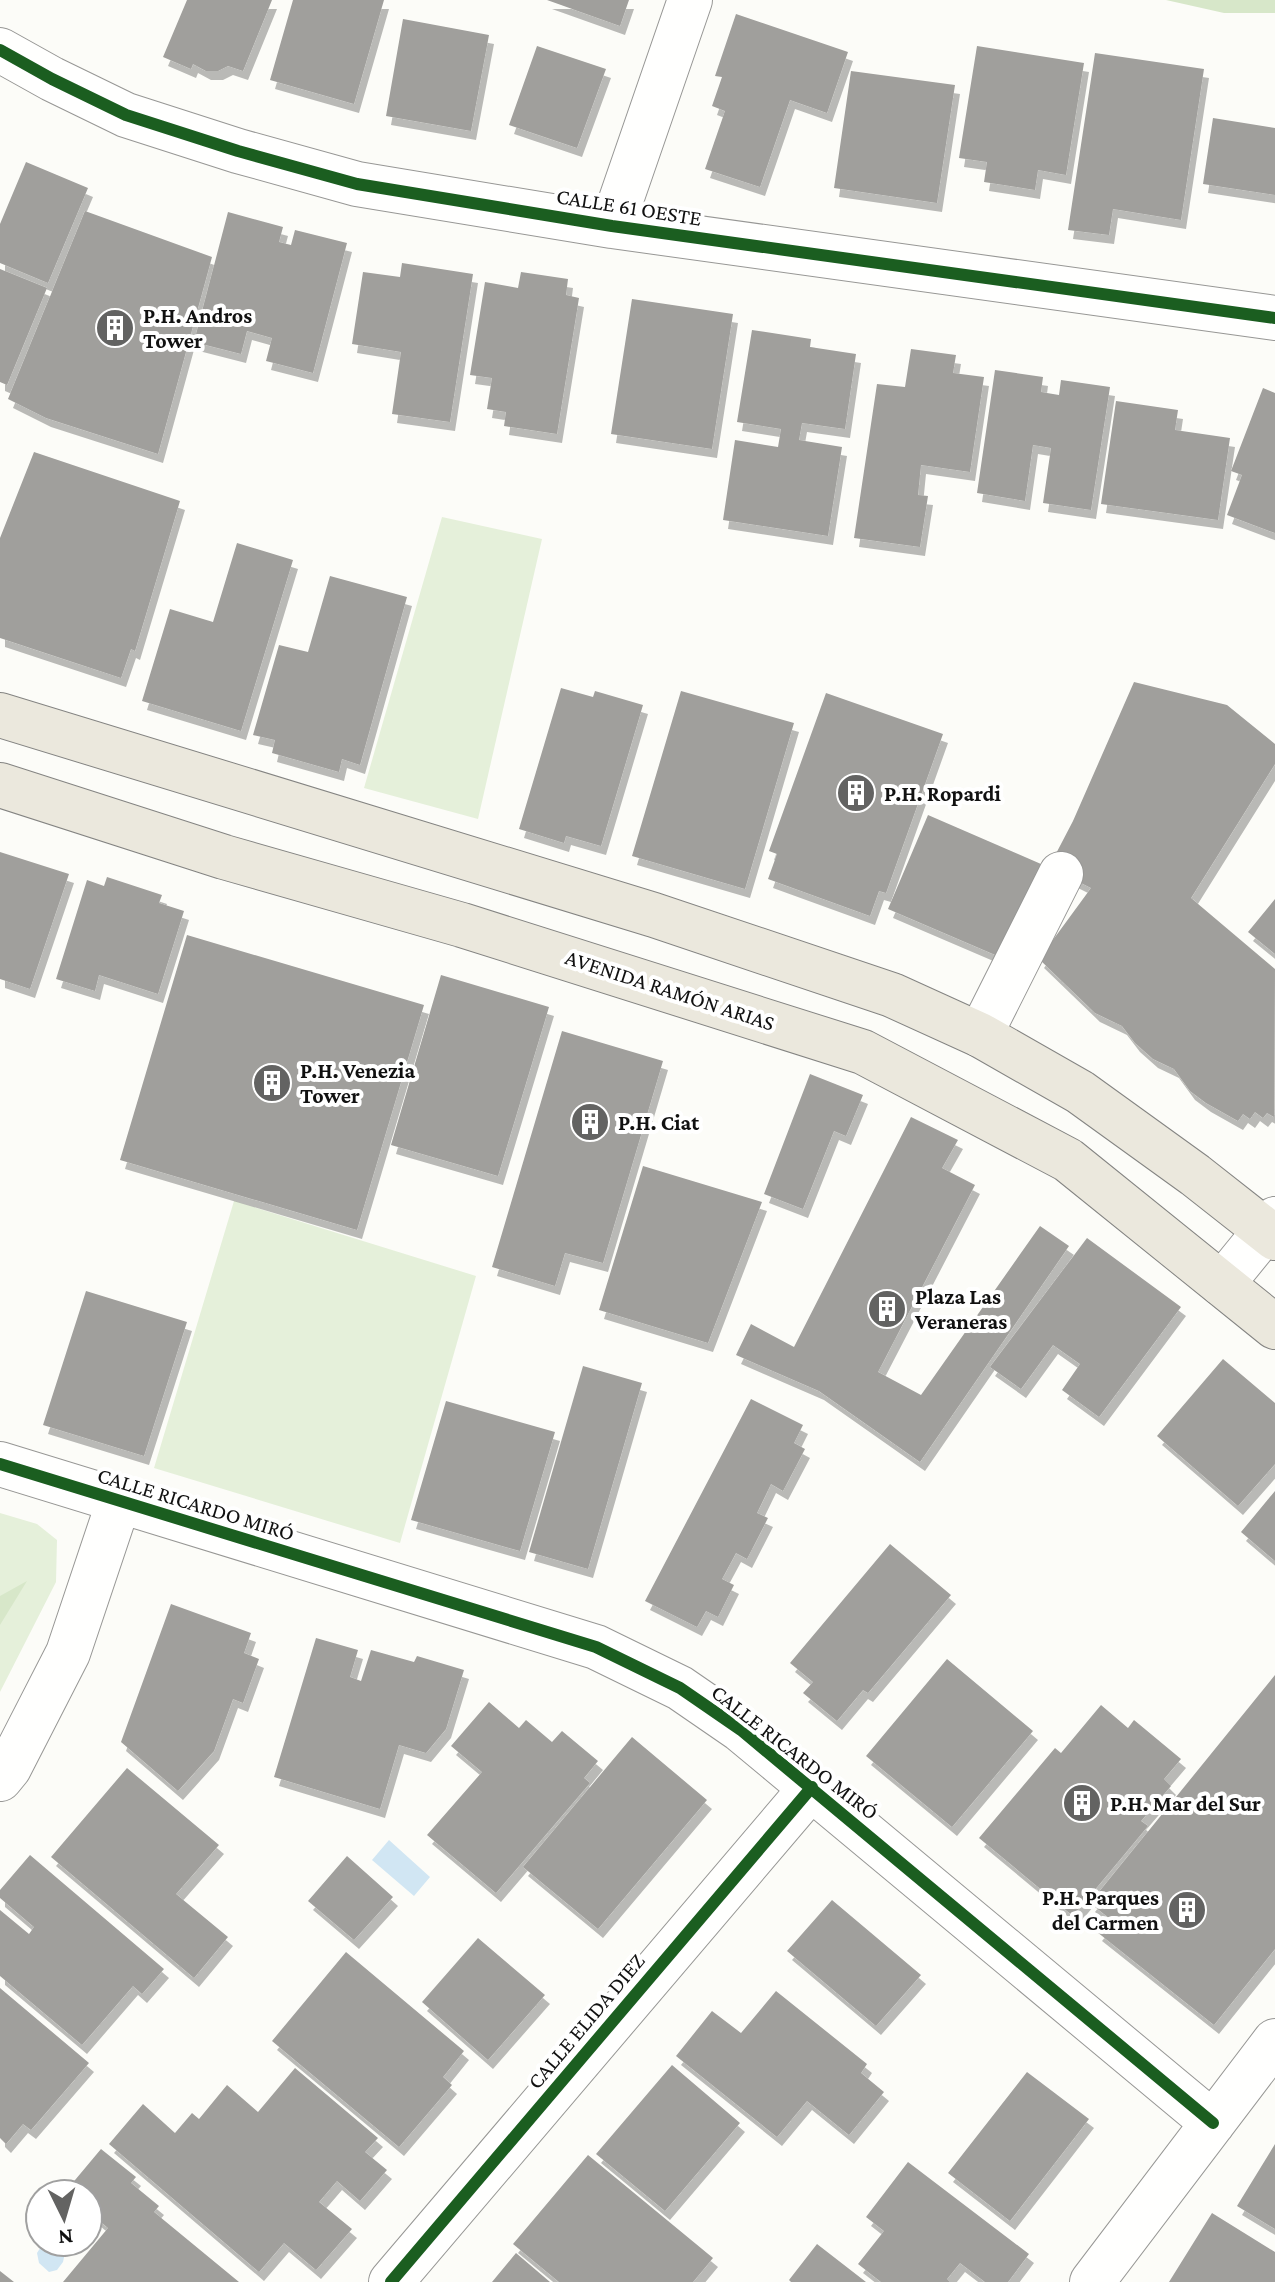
<svg xmlns="http://www.w3.org/2000/svg" width="1275" height="2282" viewBox="0 0 1275 2282" font-family="'Crimson Pro',serif">
<style>
.green{fill:#e5f0da}
.forest{fill:#d7e7c9}
.water{fill:#d1e6f3}
.building{fill:#a09f9c;filter:url(#shadow)}
.lines{fill:none;stroke-linecap:round;stroke-linejoin:round}
.minor-casing{stroke:#979795;stroke-width:46}
.major-casing{stroke:#848482;stroke-width:46}
.minor{stroke:#fffffe;stroke-width:44}
.major{stroke:#ebe8dd;stroke-width:44}
.cycleway-casing{stroke:#fff;stroke-width:17}
.cycleway{stroke:#1b5e20;stroke-width:12}
.labels{text-anchor:middle;dominant-baseline:central;stroke-width:8;stroke-linejoin:round;paint-order:stroke}
.street-label{font-size:22px;fill:#111;stroke:#fff}
.poi-label{font-size:22px;font-weight:bold;fill:#111;stroke:#fff;text-anchor:start}
</style>
<defs>
<filter id="shadow"><feDropShadow dx="5" dy="9" stdDeviation="0" flood-color="#0004"/></filter>
</defs>
<rect width="100%" height="100%" fill="#fcfcf8"/>
<path class="green" d="M442 517 542 539 478 819 364 788Z
M234 1201 476 1276 400 1543 154 1468Z
M0 1513 37 1524 57 1540 56 1582 0 1692Z"/>
<path class="forest" d="M1166 0H1275V13H1224Z
M27 1581 0 1625V1596Z"/>
<path class="water" d="M389 1840 430 1877 414 1896 372 1860Z
M44 2242H78L66 2248 63 2262 57 2270 49 2272 39 2263 37 2253Z"/>
<path class="building" d="M187 0H272L243 71 228 66 218 71H206L193 64 191 69 163 57Z
M293 0H384L354 104 270 80Z
M547 0H629L620 26Z
M736 14 848 52 827 113 790 100 760 187 705 169 725 111 712 106 722 77 715 76Z
M403 19 489 35 471 131 386 116Z
M537 46 606 69 577 148 509 125Z
M977 46 1084 63 1066 175 1038 170 1035 190 984 182 987 162 959 158Z
M1095 53 1204 69 1181 220 1113 209 1109 235 1068 230Z
M851 71 955 85 937 203 834 188Z
M1213 118 1275 128V195L1203 184Z
M26 162 88 188 48 283 0 263V224Z
M85 211 212 257 158 454 46 418 8 399Z
M228 212 283 227 279 242 291 245 295 230 347 243 313 373 266 361 272 338 247 331 241 354 194 342Z
M402 263 473 274 450 422 392 414 401 352 352 344 363 272 400 277Z
M0 269 47 288 7 385 0 382Z
M521 272 568 279 566 295 579 298 557 434 504 426 506 412 487 409 492 378 470 375 485 282 518 288Z
M632 299 733 314 712 449 611 434Z
M752 330 811 339 810 347 856 354 845 429 802 423 799 440 842 447 828 536 723 520 735 440 778 447 781 429 737 422Z
M911 349 956 355 953 373 984 377 970 472 921 465 918 495 928 496 920 547 854 538 877 384 905 387Z
M995 370 1043 377 1041 392 1059 395 1061 380 1110 387 1091 510 1043 503 1051 448 1033 445 1025 501 977 493Z
M1263 388 1275 393V533L1227 515 1242 475 1231 471Z
M1116 401 1178 410 1175 430 1230 438 1218 520 1101 504Z
M34 452 180 501 135 651 131 649 121 678 0 638V538Z
M237 543 293 560 241 731 142 701 170 609 213 622Z
M330 576 407 597 360 765 342 759 339 772 272 753 275 740 253 735 279 645 308 652Z
M1134 682 1227 705 1275 744V764L1191 898 1275 969 1274 1117 1267 1113 1263 1118 1255 1112 1250 1119 1243 1114 1238 1121 1206 1103 1190 1091 1174 1069 1153 1059 1135 1043 1122 1026 1095 1013 1039 959 1091 888 1049 867 1073 821Z
M561 688 593 697 595 691 643 705 601 846 566 836 564 843 519 829Z
M681 691 794 723 745 889 632 856Z
M826 693 943 734 886 893 879 891 870 916 768 879 777 854 769 851Z
M928 815 1041 864 1000 957 888 909Z
M0 852 69 874 30 989 0 979Z
M107 877 162 895 159 903 184 911 158 994 99 975 95 991 56 979 87 880 104 886Z
M1275 899V954L1248 932Z
M187 935 424 1005 357 1230 120 1160Z
M441 975 549 1007 498 1176 391 1145Z
M562 1031 663 1061 603 1263 565 1253 555 1286 492 1267Z
M810 1074 863 1095 846 1136 834 1131 803 1209 764 1194Z
M911 1117 958 1140 942 1168 975 1185 878 1372 921 1395 1040 1226 1069 1246 920 1462 819 1391 736 1355 751 1324 794 1347Z
M643 1166 762 1202 708 1343 599 1310Z
M1087 1238 1181 1307 1099 1417 1062 1390 1080 1364 1053 1345 1021 1389 990 1367Z
M86 1291 187 1322 144 1456 43 1425Z
M1223 1359 1275 1403V1464L1238 1506 1157 1436Z
M583 1366 642 1383 588 1569 529 1552Z
M751 1399 803 1425 794 1443 805 1449 783 1491 771 1484 757 1513 768 1518 747 1559 736 1553 722 1579 734 1585 718 1617 706 1611 697 1627 645 1601Z
M446 1401 555 1432 520 1551 411 1520Z
M1275 1491V1561L1241 1532Z
M890 1544 951 1595 868 1693 863 1690 837 1721 803 1693 813 1682 790 1663Z
M171 1604 251 1633 244 1653 259 1659 243 1703 233 1699 214 1751 178 1791 121 1742Z
M316 1638 358 1650 350 1677 361 1681 371 1650 414 1662 417 1656 464 1670 446 1729 426 1753 399 1745 380 1809 274 1777Z
M947 1659 1033 1731 952 1827 866 1756Z
M1275 1675V1949L1214 2025 1097 1932 1109 1918 1090 1903Z
M489 1702 519 1728 526 1720 552 1742 562 1731 598 1761 584 1778 590 1783 496 1893 427 1835 482 1772 451 1746Z
M1101 1705 1128 1728 1134 1720 1181 1759 1164 1779 1171 1786 1141 1821 1148 1826 1073 1916 979 1838 1055 1748 1061 1753Z
M632 1737 707 1800 598 1929 523 1867Z
M127 1768 219 1845 176 1894 228 1937 194 1978 51 1857Z
M30 1855 164 1969 142 1994 133 1986 82 2045 0 1976V1910L29 1934 34 1927 0 1898V1890Z
M347 1856 393 1897 354 1940 308 1901Z
M832 1900 921 1975 876 2026 787 1951Z
M478 1938 545 1995 488 2060 422 2002Z
M346 1952 464 2051 443 2077 452 2085 399 2147 272 2041Z
M0 1988 89 2063 31 2130 23 2124 6 2144 0 2138Z
M776 1991 867 2064 861 2073 884 2092 849 2135 807 2101 777 2137 676 2056 712 2011 741 2033Z
M672 2065 740 2123 665 2211 596 2154Z
M295 2068 378 2138 365 2152 387 2170 360 2201 337 2181 319 2202 352 2229 316 2270 284 2243 259 2272 109 2144 143 2104 175 2133 192 2113 199 2119 227 2085 258 2112Z
M1027 2072 1089 2119 1010 2221 948 2173Z
M1275 2144V2229L1237 2206Z
M101 2149 136 2177 131 2183 159 2206 154 2212 239 2282H63L108 2228 88 2211V2194L65 2192Z
M588 2155 713 2258 693 2282H559L513 2244Z
M908 2162 1029 2254 1008 2282H985L960 2263 947 2279 950 2282H881L858 2264 884 2231 866 2217Z
M1212 2213 1275 2252V2282H1169Z
M817 2244 866 2282H791L789 2280Z
M516 2253 550 2282H492Z
M0 2271 14 2282H0Z"/>
<g class="lines">
<defs>
<path id="minor" d="M0 50 52 79 126 115 238 151 357 184 612 226 1275 318
M612 226 690 0
M980 1035 1061 874
M1222 1284 1275 1219
M0 1464 596 1647 680 1688 741 1730 1213 2123
M0 1779 9 1768 68 1653 119 1501
M391 2282 812 1787
M1092 2282 1275 2041"/>
<path id="major" d="M0 715 654 915 892 995 980 1035 1080 1092 1195 1175 1275 1238
M0 785 224 857 462 925 863 1052 1068 1160 1275 1327"/>
</defs>
<use href="#minor" class="minor-casing"/>
<use href="#major" class="major-casing"/>
<use href="#minor" class="minor"/>
<use href="#major" class="major"/>
<defs>
<path id="cycleway" d="M0 50 52 79 126 115 238 151 357 184 612 226 1275 318
M0 1464 596 1647 680 1688 741 1730 1213 2123
M391 2282 812 1787"/>
</defs>
<use href="#cycleway" class="cycleway-casing"/>
<use href="#cycleway" class="cycleway"/>
</g>
<defs>
<symbol id="building-disc" viewBox="-11 -11 22 22"><circle r="9.5" fill="#636362" stroke="#fff"/><path d="M-4-6H4V6H1V3H-1V6H-4ZM-2.5-4.3h1.7v1.8h-1.7ZM.8-4.3h1.7v1.8H.8ZM-2.5-1h1.7V.8h-1.7ZM.8-1h1.7V.8H.8Z" fill="#fff"/></symbol>
</defs>
<g fill-rule="evenodd">
<use href="#building-disc" x="93" y="306" width="44" height="44"/>
<use href="#building-disc" x="834" y="771" width="44" height="44"/>
<use href="#building-disc" x="250" y="1061" width="44" height="44"/>
<use href="#building-disc" x="568" y="1100" width="44" height="44"/>
<use href="#building-disc" x="865" y="1287" width="44" height="44"/>
<use href="#building-disc" x="1060" y="1781" width="44" height="44"/>
<use href="#building-disc" x="1165" y="1888" width="44" height="44"/>
</g>
<g class="labels">
<g class="street-label">
<text transform="translate(629 207) rotate(9)">CALLE 61 OESTE</text>
<text transform="translate(670 990) rotate(18)">AVENIDA RAMÓN ARIAS</text>
<text transform="translate(196 1504) rotate(17)">CALLE RICARDO MIRÓ</text>
<text transform="translate(795 1752) rotate(38)">CALLE RICARDO MIRÓ</text>
<text transform="translate(586 2021) rotate(-50)">CALLE ELIDA DIEZ</text>
</g>
<g class="poi-label">
<text x="143" y="315">P.H. Andros<tspan x="143" dy="25">Tower</tspan></text>
<text x="884" y="793">P.H. Ropardi</text>
<text x="300" y="1070">P.H. Venezia<tspan x="300" dy="25">Tower</tspan></text>
<text x="618" y="1122">P.H. Ciat</text>
<text x="915" y="1296">Plaza Las<tspan x="915" dy="25">Veraneras</tspan></text>
<text x="1110" y="1803">P.H. Mar del Sur</text>
<text x="1159" y="1897" text-anchor="end">P.H. Parques<tspan x="1159" dy="25">del Carmen</tspan></text>
</g>
</g>
<g transform="translate(64 2218) rotate(175)"><circle r="38" fill="#ffffff" stroke="#a0a0a0" stroke-width="2"/>
<path d="M0-6L14 30L0 20L-14 30Z" fill="#636362"/>
<text y="-12" font-size="22" font-weight="bold" text-anchor="middle" fill="#111111">N</text>
</g>
</svg>
